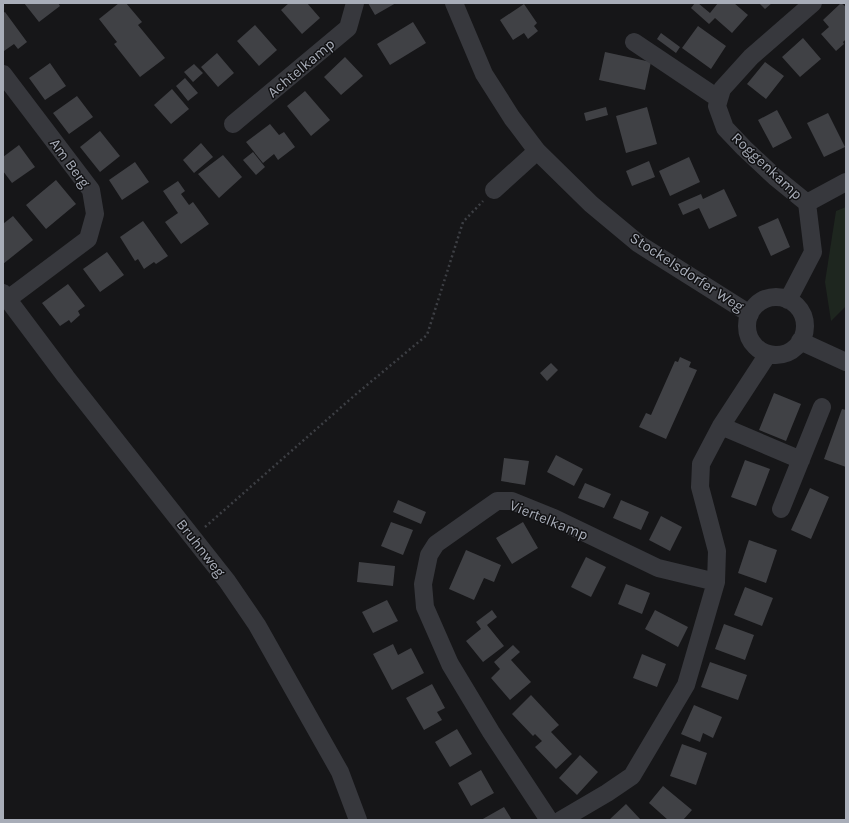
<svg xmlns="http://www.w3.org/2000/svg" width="849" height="823" viewBox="0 0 849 823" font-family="Karla,sans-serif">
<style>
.green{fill:#1e261f}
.building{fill:#404145}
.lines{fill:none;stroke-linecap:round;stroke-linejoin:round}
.path{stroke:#3d3f44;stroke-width:2.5;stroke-dasharray:2 3;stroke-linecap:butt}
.minor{stroke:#37383d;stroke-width:18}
.labels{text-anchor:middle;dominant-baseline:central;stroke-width:3;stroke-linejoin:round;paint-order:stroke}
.street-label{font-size:15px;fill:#a8adb8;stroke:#111113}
</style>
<rect width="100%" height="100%" fill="#161618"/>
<path class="green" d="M846 207V306L831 321 825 282 836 211Z"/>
<path class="building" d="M24 3H58L60 6 39 22Z
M119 3H126L142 22 138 25 165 58 140 77 114 44 117 42 99 19Z
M289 3H307L320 18 302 34 281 10Z
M368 3H396L375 15Z
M695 3H698L710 13 718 3H734L748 15 732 33 715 18 709 24 691 8Z
M759 3H772L765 9Z
M841 3 846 7V39L843 42 844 44 836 51 821 34 829 27 823 20Z
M524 4 537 23 534 26 538 31 528 39 524 33 513 40 500 20Z
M5 12 27 42 18 49 14 44 4 51 3 50V13Z
M413 22 426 43 390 65 377 44Z
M255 25 277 50 259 66 237 41Z
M698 26 726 46 711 69 682 48Z
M661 33 680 47 676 53 657 39Z
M803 38 821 59 800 77 782 57Z
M605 52 651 62 645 90 599 80Z
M217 53 234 73 218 87 201 67Z
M345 57 363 76 341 95 324 77Z
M765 62 784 76 766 99 747 84Z
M50 63 66 86 45 100 29 78Z
M194 64 203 73 193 82 184 72Z
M185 78 198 93 188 101 176 86Z
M172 89 189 109 171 124 154 105Z
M305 91 330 120 311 136 287 106Z
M77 96 93 117 69 134 53 113Z
M606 107 608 115 586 121 584 113Z
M647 107 657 144 626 153 616 116Z
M777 110 792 138 773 148 758 120Z
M828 113 845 147 824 157 807 123Z
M270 124 279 135 284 132 295 147 278 160 274 154 263 163 246 142Z
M100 131 120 156 100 172 80 147Z
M201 143 213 157 194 173 183 160Z
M19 145 35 167 12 183 3 171V157Z
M253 152 265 167 256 175 243 160Z
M223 155 242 177 219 198 198 174Z
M689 157 700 182 670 196 659 171Z
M649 161 655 177 632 186 626 171Z
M135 162 149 182 122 200 109 180Z
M56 180 76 204 46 229 26 205Z
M178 181 185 191 181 194 189 205 193 202 209 224 181 244 165 222 178 213 163 191Z
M724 189 737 216 709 229 699 208 683 215 678 204 701 194 703 199Z
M13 216 33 240 3 264V224Z
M778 218 790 247 771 256 758 227Z
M143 221 168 256 156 264 154 262 144 269 138 259 135 261 120 237Z
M107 252 124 275 100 292 83 269Z
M68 284 85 306 78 311 80 315 71 323 69 320 60 326 42 303Z
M680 357 691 362 689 367 697 370 666 439 639 427 646 413 651 415 675 361 678 362Z
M551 363 558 370 547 381 540 373Z
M774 393 801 404 786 441 759 430Z
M842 409 846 410V467L824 459Z
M556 455 583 469 574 486 547 472Z
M504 458 529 461 525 485 501 481Z
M745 460 770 469 756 506 731 497Z
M585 483 611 494 604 508 578 498Z
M810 488 829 497 811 539 791 530Z
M398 500 426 512 421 524 393 512Z
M621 500 649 512 641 530 613 518Z
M661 516 682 527 670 551 649 540Z
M391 522 413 530 403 555 381 546Z
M523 522 538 548 512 564 496 538Z
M749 540 777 550 766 583 738 573Z
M466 550 501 565 494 582 484 578 474 600 449 589Z
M586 557 606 567 591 597 571 587Z
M359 562 395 566 393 586 357 582Z
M626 584 650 593 642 614 618 604Z
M745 587 773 598 762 626 734 615Z
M387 600 398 621 373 633 362 612Z
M492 610 497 617 487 625 504 646 483 662 466 641 481 629 476 622Z
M655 610 688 627 678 647 645 629Z
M724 624 754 635 745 660 715 649Z
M393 644 398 655 411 648 424 673 392 690 373 654Z
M513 645 520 652 511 660 531 682 510 700 491 678 500 669 494 662Z
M642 654 666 664 657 687 633 678Z
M710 662 747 675 738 700 701 687Z
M432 684 445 708 437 712 442 720 424 730 406 698Z
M531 695 559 725 551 732 572 754 556 769 535 747 542 741 535 734 533 736 512 714Z
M694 705 722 717 713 738 703 733 700 742 681 734Z
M457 729 472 754 450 767 435 742Z
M682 744 707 753 696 785 670 776Z
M580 755 598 772 577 795 559 778Z
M481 770 494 793 471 806 458 783Z
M663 786 692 810 683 820H668L649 803Z
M626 804 641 820H609Z
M504 807 512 820H481Z"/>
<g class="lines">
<path class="path" d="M205 527 355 395 427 335 463 222 483 201"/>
<path class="minor" d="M454 3 484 74 512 118 537 151 591 204 639 244 750 314
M634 42 719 99
M3 74 91 190 95 214 88 239 8 299
M233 124 348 28 355 3
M494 190 537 151
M807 203 846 182
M3 293 66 377 227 581 257 625 340 772 358 820
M747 326a29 29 0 1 1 58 0a29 29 0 1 1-58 0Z
M788 300 813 252 807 203 775 177 744 148 725 128 717 106 722 89 751 57 813 3
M800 341 846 362
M721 426 801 460
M781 509 822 407
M549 820 491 732 450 664 425 607 423 584 429 555 436 544 497 501H512L554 518 658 568 716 582
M561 820 607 793 632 776 686 685 716 582 717 551 700 487 701 464 721 426 768 354"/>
</g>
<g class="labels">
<g class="street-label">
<text transform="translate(301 68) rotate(-40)">Achtelkamp</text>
<text transform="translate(70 163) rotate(54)">Am Berg</text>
<text transform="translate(767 166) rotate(43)">Roggenkamp</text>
<text transform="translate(687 272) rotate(33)">Stockelsdorfer Weg</text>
<text transform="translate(549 520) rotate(22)">Viertelkamp</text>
<text transform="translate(201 548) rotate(52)">Bruhnweg</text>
</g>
</g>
<rect width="849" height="823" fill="none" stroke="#a8adb8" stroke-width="8"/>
</svg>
